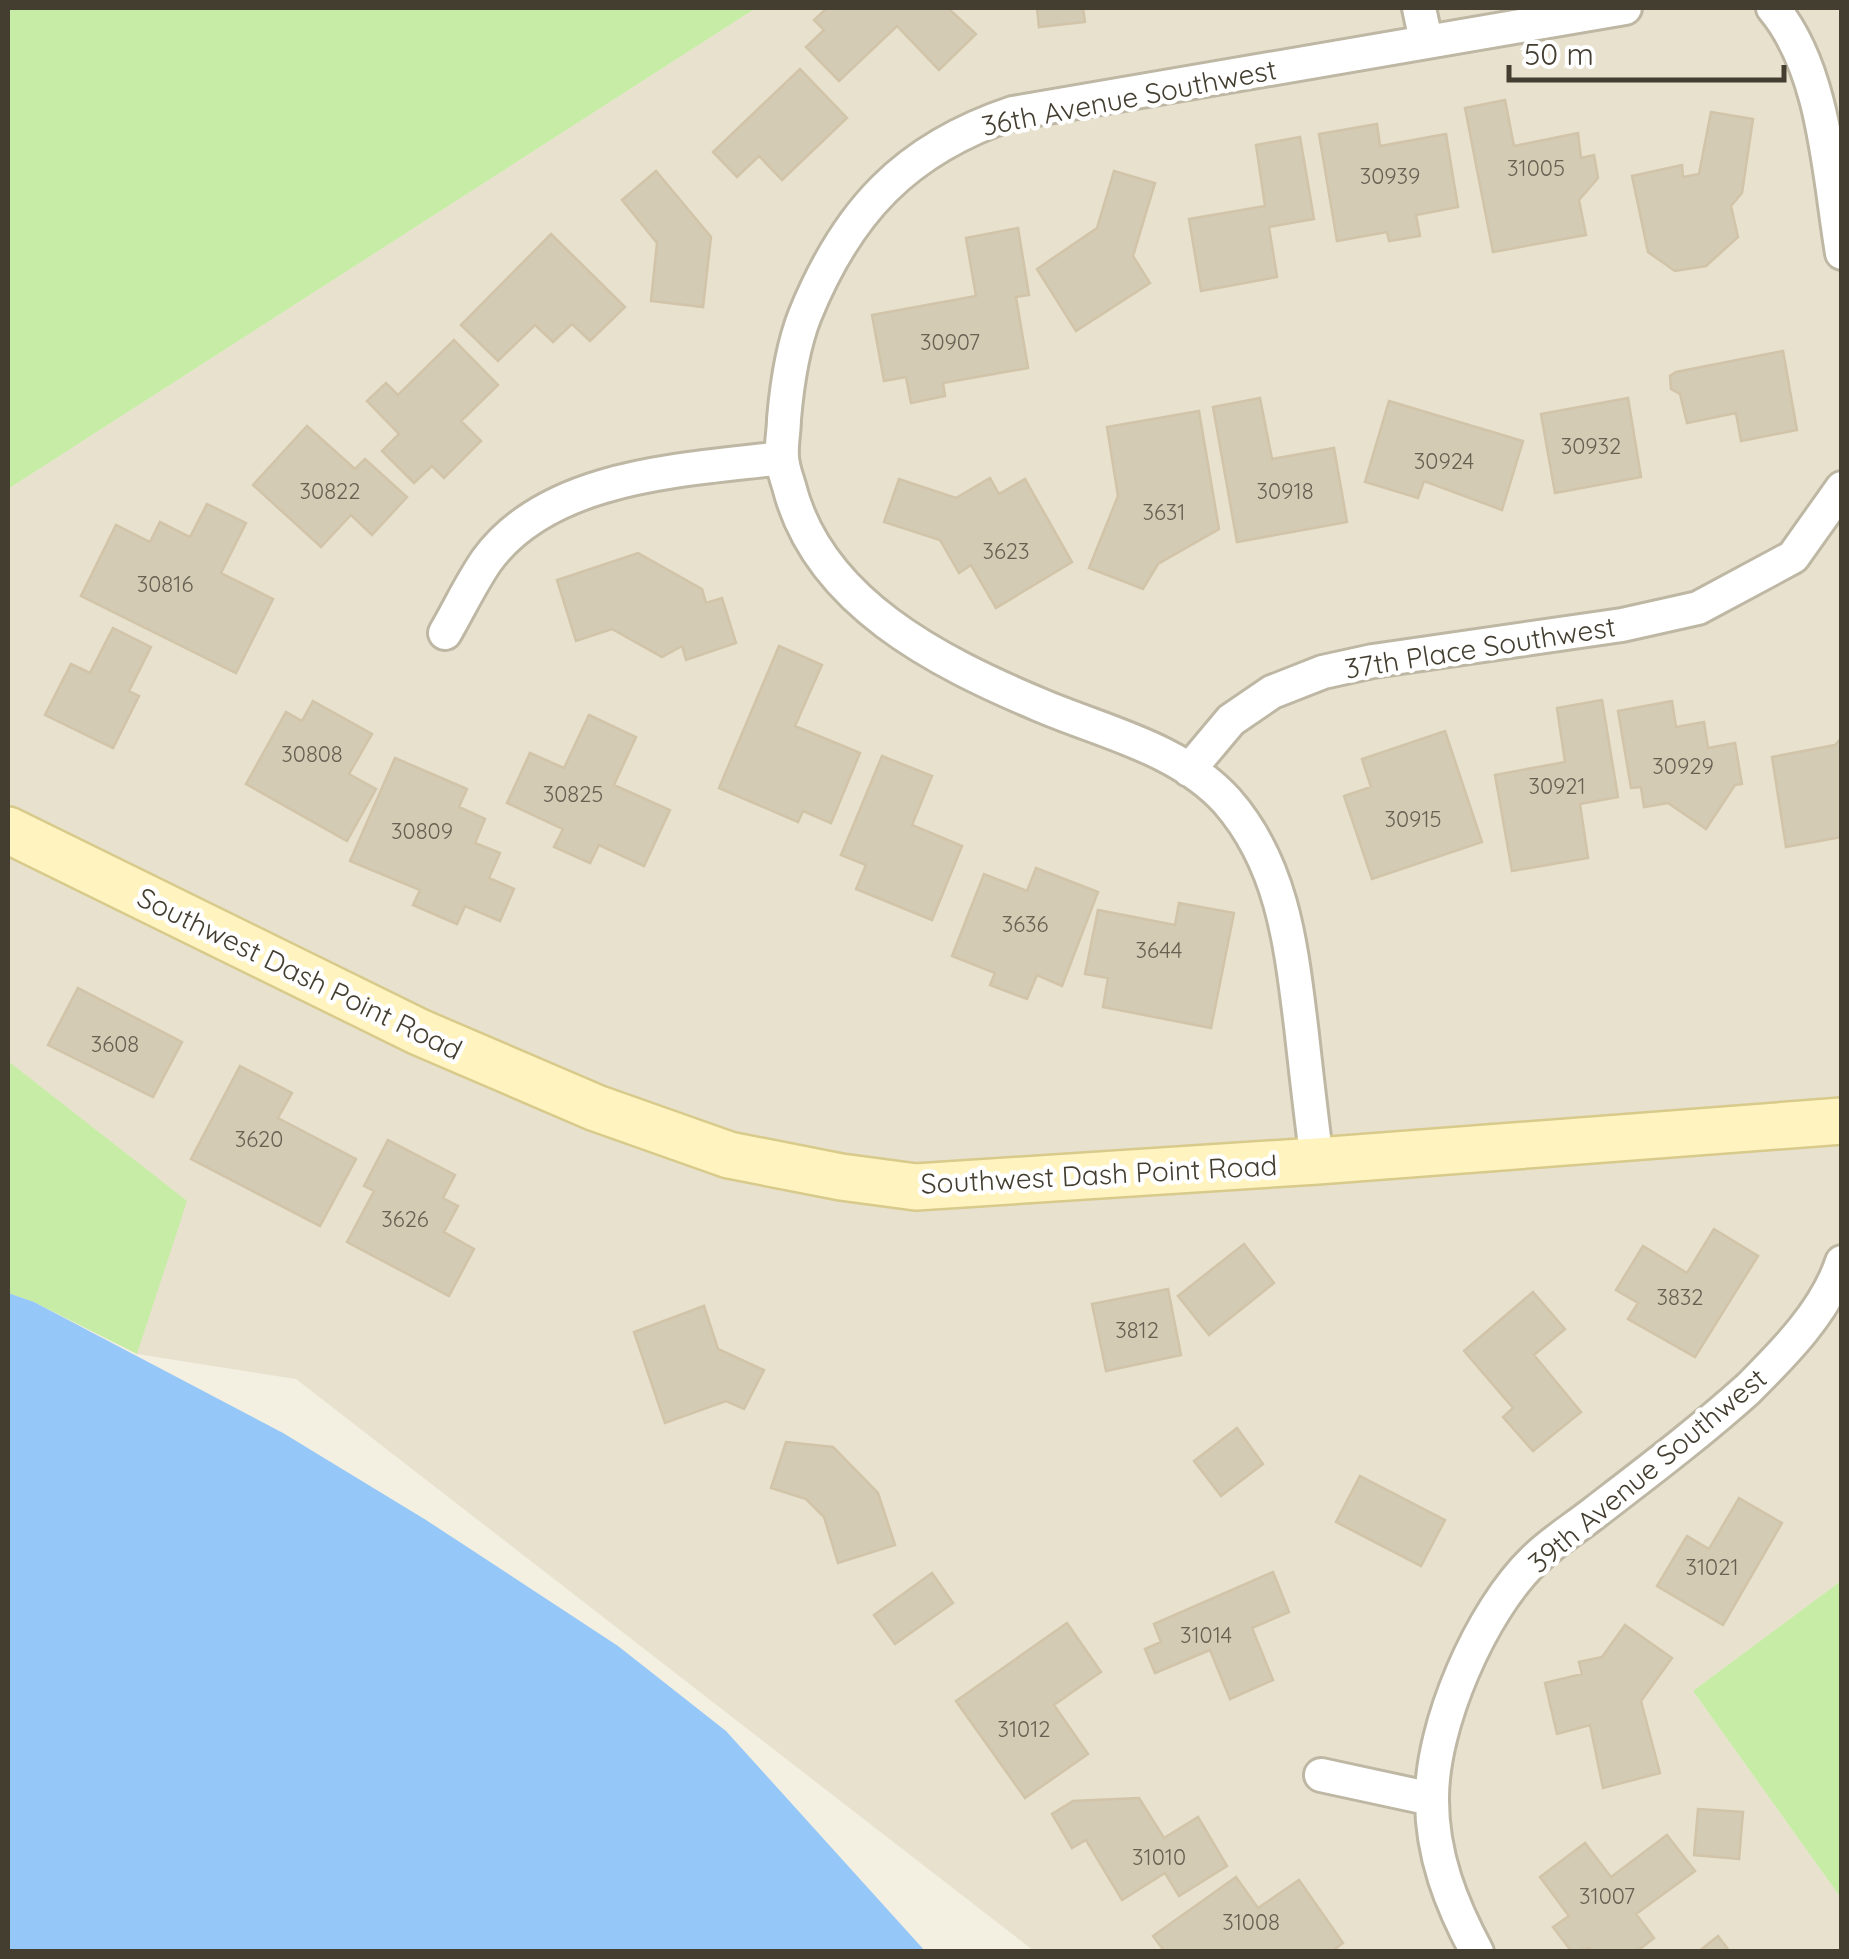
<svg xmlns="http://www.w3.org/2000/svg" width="1849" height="1959" viewBox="0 0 1849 1959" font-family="Quicksand,sans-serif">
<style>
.residential{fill:#e7e1ce}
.green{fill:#c6eca5}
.water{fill:#95c8f8}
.building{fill:#d4cbb5;stroke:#d1c4a8;stroke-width:2.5}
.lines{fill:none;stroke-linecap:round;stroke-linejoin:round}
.minor-casing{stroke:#beb7a3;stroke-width:38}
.secondary-casing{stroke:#d8ca8b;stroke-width:50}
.minor{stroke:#fff;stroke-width:32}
.secondary{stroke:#fff4bf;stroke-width:45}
.labels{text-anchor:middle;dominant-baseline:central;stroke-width:9;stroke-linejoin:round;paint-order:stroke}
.number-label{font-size:22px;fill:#686152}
.street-label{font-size:28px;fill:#443e31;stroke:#fff}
</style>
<rect width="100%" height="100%" fill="#f3efe1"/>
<path class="residential" d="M756 8H1841V1581L1693 1691 1841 1898V1951H1034L296 1379 137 1354 186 1201 8 1061V489Z"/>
<path class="green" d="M8 8H756L8 489Z
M8 1061 187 1201 137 1354 34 1302 8 1293Z
M1841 1581V1898L1693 1691Z"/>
<path class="water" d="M8 1293 34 1302 283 1433 426 1520 618 1646 726 1731 925 1951H8Z"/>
<path class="building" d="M827 8H948L976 34 939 70 897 26 839 81 806 47 824 30 814 20Z
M1037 8H1083L1085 22 1039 27Z
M800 69 847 118 782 180 759 156 737 177 713 152Z
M1505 100 1514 146 1578 133 1581 158 1594 155 1598 178 1579 200 1586 235 1493 252 1465 108Z
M1711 112 1753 119 1742 193 1731 206 1738 237 1706 266 1675 271 1648 252 1632 176 1682 165 1683 177 1699 174Z
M1377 124 1380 146 1446 134 1458 207 1416 215 1420 236 1389 241 1387 232 1337 241 1319 134Z
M1300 137 1314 219 1269 227 1277 277 1201 291 1189 219 1265 206 1256 145Z
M656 171 711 237 703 307 651 301 657 243 622 200Z
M1114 171 1155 183 1133 256 1150 283 1076 331 1037 269 1097 228Z
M1018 228 1029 295 1016 297 1028 368 943 383 945 396 911 403 906 377 884 381 872 315 976 296 966 238Z
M551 234 625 307 590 341 572 324 553 342 535 325 498 361 461 325Z
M454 340 498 385 461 421 481 441 444 478 432 466 414 483 382 451 399 434 367 401 386 383 398 395Z
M1783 351 1797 430 1741 441 1736 413 1687 423 1680 394 1671 389 1670 376 1676 372Z
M1260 398 1272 459 1334 448 1347 522 1237 542 1213 407Z
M1628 398 1641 477 1555 493 1541 414Z
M1389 401 1523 441 1502 510 1424 481 1418 498 1365 482Z
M1199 411 1219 529 1158 564 1143 589 1089 568 1118 496 1107 427Z
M307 426 355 469 365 459 407 497 372 535 351 515 321 547 253 485Z
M990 478 999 494 1025 479 1072 562 996 608 971 565 959 573 940 540 884 522 899 479 956 498Z
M207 504 246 523 221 573 273 599 236 673 81 596 116 525 150 542 160 522 190 537Z
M638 553 702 589 706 603 722 598 736 643 686 660 682 646 662 657 612 629 576 641 557 580Z
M113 628 151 647 129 691 139 696 113 748 45 715 71 664 90 673Z
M779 646 822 665 795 726 860 753 831 823 803 811 798 822 719 788Z
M1602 700 1618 797 1580 804 1588 858 1512 871 1495 775 1565 762 1557 708Z
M313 701 372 734 349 774 376 789 347 841 246 784 286 712 302 721Z
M1672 701 1676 727 1704 722 1708 748 1735 743 1742 784 1735 785 1706 829 1668 803 1644 807 1641 787 1631 788 1618 711Z
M589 715 636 737 614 785 670 810 644 866 599 845 590 863 554 847 563 829 507 803 530 753 564 768Z
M1445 731 1482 842 1372 879 1344 796 1371 787 1362 759Z
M1842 737V837L1786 847 1772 757 1835 745Z
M882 756 932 776 912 825 962 846 932 920 856 889 866 865 841 855Z
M395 758 467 789 459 807 485 819 475 843 500 853 489 878 514 889 500 921 465 906 457 924 413 905 420 890 350 861Z
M1036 868 1098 892 1062 986 1037 975 1027 999 990 985 995 973 952 956 984 874 1027 891Z
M1179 903 1234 913 1211 1028 1103 1007 1108 978 1085 974 1098 910 1175 925Z
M78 988 182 1042 153 1097 48 1045Z
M240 1066 292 1093 278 1118 356 1159 320 1226 191 1159Z
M388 1140 455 1175 443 1198 458 1206 444 1232 474 1249 449 1296 347 1242 374 1191 364 1186Z
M1714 1229 1758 1256 1695 1357 1628 1319 1638 1303 1616 1290 1643 1246 1687 1273Z
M1244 1244 1274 1283 1209 1335 1178 1296Z
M1168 1289 1181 1355 1106 1371 1092 1304Z
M1533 1292 1565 1329 1534 1355 1581 1412 1533 1451 1503 1417 1513 1408 1464 1351Z
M704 1306 718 1349 764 1370 744 1409 726 1401 665 1423 634 1332Z
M1237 1428 1263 1464 1221 1496 1194 1461Z
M786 1442 833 1447 878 1493 895 1545 838 1563 824 1517 806 1499 771 1488Z
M1360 1476 1445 1520 1421 1566 1336 1522Z
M1739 1498 1782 1523 1723 1625 1657 1586 1687 1536 1709 1549Z
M1273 1572 1289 1612 1252 1628 1273 1680 1230 1699 1210 1650 1155 1673 1145 1649 1161 1642 1154 1624Z
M932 1573 953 1603 895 1644 874 1615Z
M1067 1623 1101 1672 1054 1705 1088 1754 1025 1798 956 1701Z
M1625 1625 1672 1658 1641 1701 1660 1773 1603 1788 1590 1725 1557 1734 1545 1683 1582 1674 1579 1662 1602 1657Z
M1139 1798 1164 1838 1198 1817 1227 1866 1179 1896 1165 1873 1122 1900 1086 1840 1072 1848 1052 1814 1073 1801Z
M1698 1809 1743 1812 1739 1859 1694 1855Z
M1667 1835 1695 1871 1636 1914 1654 1938 1636 1952H1591L1589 1948 1572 1952 1553 1927 1569 1916 1540 1877 1585 1843 1611 1877Z
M1236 1877 1258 1908 1299 1880 1343 1943 1331 1952H1165L1153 1936Z
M1718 1936 1730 1952H1698Z"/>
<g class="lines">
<defs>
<path id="minor" d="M1419 8 1426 41
M1773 8C1825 70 1829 175 1842 253
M445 633C459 609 471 583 487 560 550 474 686 470 782 458
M1189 770 1231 720 1272 692 1323 672 1373 661 1622 625 1698 608 1793 557 1842 488
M1317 1161C1311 1116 1306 1071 1301 1026 1291 946 1283 865 1227 801 1179 748 1103 732 1040 705 938 662 818 602 789 486 786 476 782 466 782 456 781 444 784 431 784 419 787 384 792 348 805 315 847 212 905 149 1013 113L1625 8
M1321 1775 1432 1799
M1477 1952C1451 1904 1432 1855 1432 1800 1431 1726 1481 1611 1534 1560 1552 1542 1575 1528 1594 1513 1646 1473 1699 1433 1748 1389 1784 1353 1826 1311 1842 1262"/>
<path id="secondary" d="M8 830 419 1032 596 1108 729 1155 841 1177 916 1187 1317 1161 1842 1121"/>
</defs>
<use href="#minor" class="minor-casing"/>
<use href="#secondary" class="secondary-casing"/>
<use href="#minor" class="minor"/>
<use href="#secondary" class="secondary"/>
</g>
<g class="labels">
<g class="number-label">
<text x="1536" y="168">31005</text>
<text x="1390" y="176">30939</text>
<text x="950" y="342">30907</text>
<text x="1591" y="446">30932</text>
<text x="1444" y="461">30924</text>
<text x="330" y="491">30822</text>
<text x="1285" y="491">30918</text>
<text x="1164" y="512">3631</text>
<text x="1006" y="551">3623</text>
<text x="165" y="584">30816</text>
<text x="312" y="754">30808</text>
<text x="1683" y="766">30929</text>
<text x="1557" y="786">30921</text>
<text x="573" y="794">30825</text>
<text x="1413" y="819">30915</text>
<text x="422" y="831">30809</text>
<text x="1025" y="924">3636</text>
<text x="1159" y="950">3644</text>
<text x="115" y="1044">3608</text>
<text x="259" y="1139">3620</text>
<text x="405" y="1219">3626</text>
<text x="1680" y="1297">3832</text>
<text x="1137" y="1330">3812</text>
<text x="1712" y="1567">31021</text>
<text x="1206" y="1635">31014</text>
<text x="1024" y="1729">31012</text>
<text x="1159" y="1857">31010</text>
<text x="1607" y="1896">31007</text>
<text x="1251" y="1922">31008</text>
</g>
<g class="street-label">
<text transform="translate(1129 97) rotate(-11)">36th Avenue Southwest</text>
<text transform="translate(1480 647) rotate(-9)">37th Place Southwest</text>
<text transform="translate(300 973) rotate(26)">Southwest Dash Point Road</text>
<text transform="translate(1099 1174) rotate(-3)">Southwest Dash Point Road</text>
<text transform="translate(1647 1470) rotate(-40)">39th Avenue Southwest</text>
</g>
</g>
<rect width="1849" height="1959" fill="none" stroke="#443e31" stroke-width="20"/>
<path d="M1509 65v15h275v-15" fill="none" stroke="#443e31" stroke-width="5"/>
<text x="1524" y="65" font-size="30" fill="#443e31" stroke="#ffffff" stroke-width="8" paint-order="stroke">50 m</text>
</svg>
